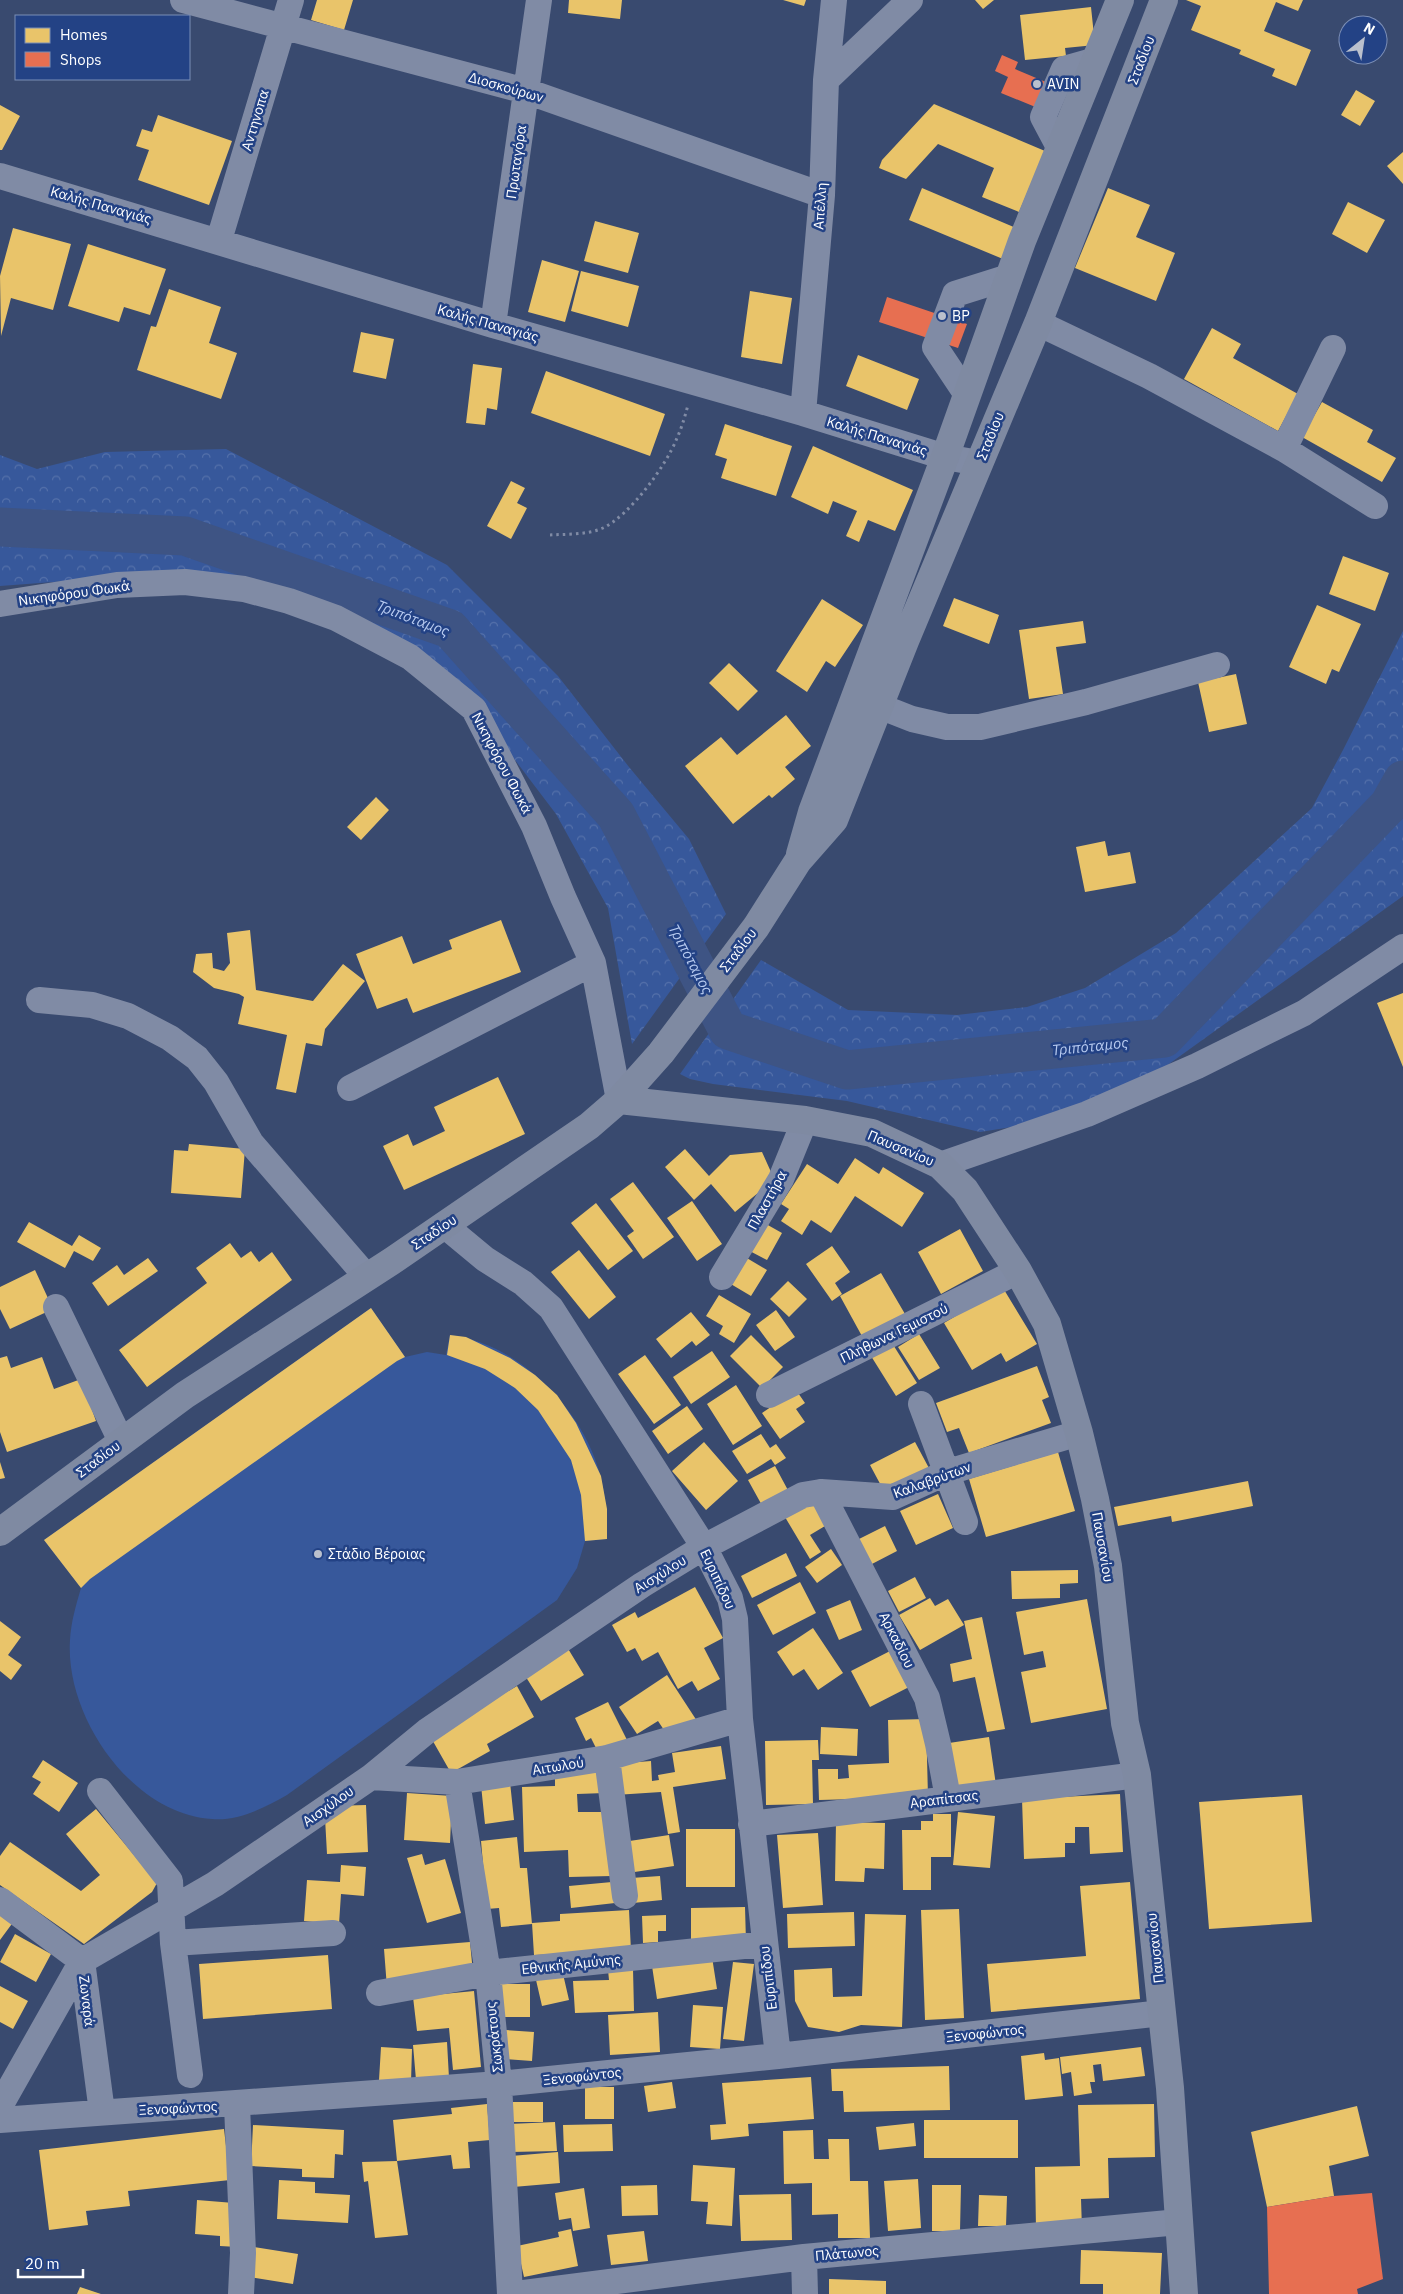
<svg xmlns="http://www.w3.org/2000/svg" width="1403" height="2294" viewBox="0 0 1403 2294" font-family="'IBM Plex Sans',sans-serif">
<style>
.grass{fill:#37589b}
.forest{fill:url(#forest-crowns)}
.homes{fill:#e9c46a}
.shops{fill:#e76f51}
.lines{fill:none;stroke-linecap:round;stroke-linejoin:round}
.river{stroke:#3e5484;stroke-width:39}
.path{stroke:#808ba5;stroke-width:3;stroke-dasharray:2.5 4;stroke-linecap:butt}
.minor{stroke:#808ba5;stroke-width:26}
.major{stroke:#7f8aa2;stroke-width:28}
.poi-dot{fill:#bac0cd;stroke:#234285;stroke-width:2}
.labels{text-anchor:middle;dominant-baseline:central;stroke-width:5;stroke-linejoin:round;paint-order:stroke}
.street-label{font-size:14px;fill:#fff;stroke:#234285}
.poi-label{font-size:14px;fill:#fff;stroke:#234285;text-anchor:start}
.water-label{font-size:15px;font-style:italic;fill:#b8cbf0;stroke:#234285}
</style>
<defs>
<pattern id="forest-crowns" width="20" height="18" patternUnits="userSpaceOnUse" patternTransform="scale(1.25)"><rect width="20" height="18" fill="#37589b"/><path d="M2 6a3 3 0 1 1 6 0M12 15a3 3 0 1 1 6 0" fill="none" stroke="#5571aa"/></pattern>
</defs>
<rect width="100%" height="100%" fill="#394a6f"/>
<path class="grass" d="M371 1308 405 1357 427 1352 446 1355 450 1335C519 1343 585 1411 601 1478 606 1498 607 1518 607 1539L585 1541 577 1568 557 1600 287 1795C264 1808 239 1821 212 1819 132 1814 65 1717 70 1640 71 1622 76 1605 81 1588L44 1540Z"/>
<path class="forest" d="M226 449 447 565 558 676 629 767 689 839 726 914 632 1044 608 908 556 814 515 760 354 622 173 573 0 586V455L37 469 105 452Z
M1403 631V896L1148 1079 1077 1117 980 1132 847 1101 713 1084 690 1079 680 1074 761 960 848 1010 957 1015 1027 1007 1085 988 1176 933 1312 808 1343 750Z"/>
<path class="homes" d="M317 0H353L344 30 311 20Z
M569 0H622L620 19 568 13Z
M783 0H806L804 6Z
M975 0H994L983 9Z
M1186 0H1303L1298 11 1276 2 1264 31 1311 50 1296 86 1272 76 1275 69 1239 54 1241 50 1191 30 1201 6Z
M1091 7 1095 45 1065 48 1066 56 1025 60 1020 15Z
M1356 90 1375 101 1360 126 1341 115Z
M934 104 1045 151 1019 212 982 197 994 168 938 144 906 179 879 168 882 160Z
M0 105 20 116 2 150H0Z
M158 115 232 141 209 205 138 180 149 150 136 146 142 129 152 132Z
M1403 152V184L1387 166Z
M922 188 1016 228 1003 259 909 220Z
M1108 188 1150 205 1136 237 1175 253 1156 301 1075 268Z
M1348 202 1385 220 1367 253 1332 234Z
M595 221 639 233 628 273 584 261Z
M13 228 71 244 53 310 11 298 1 336 0 276Z
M88 244 166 269 150 315 124 307 119 322 68 306Z
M542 260 579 271 565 322 528 312Z
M581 271 639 286 628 327 571 311Z
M169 289 221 307 209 343 237 353 221 399 137 370 151 326 156 327Z
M750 291 792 298 782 364 741 357Z
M1212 328 1241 344 1233 358 1298 394 1278 431 1184 379Z
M361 332 394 339 386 379 353 372Z
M858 355 919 379 907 410 846 386Z
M473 364 502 368 497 410 487 408 485 425 466 423Z
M546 371 665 414 650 456 531 413Z
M1322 402 1373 430 1367 442 1396 458 1382 482 1302 437Z
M725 424 792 446 776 496 721 478 727 459 715 455Z
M813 446 913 490 895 531 868 520 859 542 846 536 857 511 833 501 828 514 791 497Z
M511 481 525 488 517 503 527 508 511 539 487 526Z
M1343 556 1389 573 1375 611 1329 594Z
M954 598 999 615 989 644 943 626Z
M822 599 863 625 835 667 826 661 807 692 776 671Z
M1317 605 1361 624 1339 672 1332 669 1326 684 1289 667Z
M1083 621 1086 643 1056 647 1063 694 1029 699 1019 630Z
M729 663 758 691 738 711 709 683Z
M1236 674 1247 724 1209 732 1198 682Z
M786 715 811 746 785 767 795 779 772 798 769 795 733 824 685 766 721 737 737 755Z
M376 797 389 810 361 840 347 827Z
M1105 841 1108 856 1130 852 1136 883 1085 892 1076 847Z
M501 920 521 972 413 1013 407 998 377 1009 356 954 402 936 413 964 452 949 449 940Z
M250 930 256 990 313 1001 343 964 365 981 325 1029 322 1046 306 1043 296 1093 276 1089 287 1035 238 1024 244 997 239 994 214 988 193 972 196 954 212 953 213 968 224 971 230 963 227 933Z
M1403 993V1067L1377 1003Z
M498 1077 525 1134 404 1190 383 1146 408 1134 413 1146 445 1131 434 1107Z
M189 1144 245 1149 241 1198 171 1193 174 1150 188 1151Z
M685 1149 709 1176 730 1155 762 1152 771 1172 769 1184 735 1212 711 1184 694 1200 665 1167Z
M855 1158 879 1174 883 1167 924 1193 902 1227 855 1196 831 1233 811 1220 802 1235 781 1221 789 1209 781 1204 807 1164 838 1184Z
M633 1182 674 1237 643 1259 627 1236 634 1231 610 1199Z
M692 1201 722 1244 697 1261 667 1218Z
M596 1203 633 1251 608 1270 571 1223Z
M759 1220 782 1233 767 1260 744 1248Z
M29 1222 72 1246 79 1235 101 1248 93 1261 74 1251 65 1268 17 1242Z
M960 1229 983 1271 941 1294 918 1252Z
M230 1243 241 1258 251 1251 259 1262 272 1252 292 1280 147 1387 119 1350 207 1283 196 1268Z
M832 1246 850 1272 835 1283 842 1294 832 1301 806 1264Z
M579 1250 616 1297 589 1319 551 1272Z
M740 1254 767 1270 751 1296 724 1280Z
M148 1258 158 1271 108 1306 92 1283 117 1265 124 1275Z
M35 1270 53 1309 10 1329 0 1309V1287Z
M881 1273 905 1314 863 1338 840 1296Z
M788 1281 807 1299 789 1317 770 1299Z
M1003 1288 1037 1344 1006 1362 1001 1353 972 1370 944 1323Z
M719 1295 751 1314 734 1343 719 1334 723 1326 706 1316Z
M371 1308 405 1357 397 1361 90 1579 81 1588 44 1540Z
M776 1310 795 1337 775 1351 756 1325Z
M691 1312 710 1335 696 1346 692 1341 671 1358 656 1339Z
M919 1334 940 1368 919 1380 898 1347Z
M450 1335 466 1337 510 1358 535 1375 557 1395 576 1423 601 1476 607 1509V1539L585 1541 581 1495 571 1460 538 1410 515 1388 485 1369 447 1355Z
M751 1335 783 1367 762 1388 730 1356Z
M892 1343 917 1383 896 1396 871 1356Z
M712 1351 730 1377 691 1404 673 1377Z
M645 1355 681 1405 654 1424 618 1374Z
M7 1356 11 1368 42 1357 54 1389 81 1379 96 1421 7 1452 0 1432V1358Z
M1037 1366 1049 1397 1042 1400 1051 1423 969 1453 959 1428 947 1432 936 1403Z
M736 1385 762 1426 733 1445 707 1404Z
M796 1390 805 1403 796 1409 805 1422 780 1439 762 1413Z
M687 1406 703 1429 668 1454 652 1431Z
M761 1434 770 1448 776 1444 786 1458 775 1465 771 1459 747 1474 732 1451Z
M704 1442 738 1481 706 1510 672 1471Z
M915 1442 930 1470 885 1493 870 1465Z
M1058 1452 1075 1511 986 1537 969 1479Z
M0 1462 5 1478 0 1479Z
M775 1466 790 1494 764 1509 748 1480Z
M1248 1481 1253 1506 1172 1522 1171 1516 1118 1526 1114 1507Z
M938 1494 953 1528 916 1545 900 1511Z
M815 1499 830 1523 810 1535 821 1552 810 1559 785 1517Z
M885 1526 897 1551 870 1565 857 1540Z
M831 1549 842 1565 817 1583 805 1567Z
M786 1553 797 1576 752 1598 741 1576Z
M1078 1570V1583L1060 1584V1598L1012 1599 1011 1571Z
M915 1577 926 1598 899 1612 888 1591Z
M800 1582 816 1613 773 1635 757 1605Z
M695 1587 723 1638 704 1648 720 1679 698 1691 692 1681 678 1689 658 1652 642 1661 635 1648 627 1652 612 1625 635 1612 638 1618Z
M930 1598 935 1606 948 1599 964 1625 920 1650 899 1615Z
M1087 1599 1107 1709 1031 1723 1021 1672 1046 1667 1043 1651 1024 1655 1016 1612Z
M850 1600 862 1630 839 1640 826 1610Z
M982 1617 1005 1729 987 1732 975 1677 953 1682 950 1664 972 1659 964 1621Z
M0 1621 21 1637 8 1655 22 1665 11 1680 0 1671Z
M813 1628 843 1673 818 1690 804 1669 793 1676 777 1652Z
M567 1647 584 1675 541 1701 524 1674Z
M892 1650 911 1686 870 1707 851 1671Z
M667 1675 697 1721 670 1739 658 1721 637 1734 619 1707Z
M517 1686 534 1717 487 1744 490 1751 451 1773 430 1736Z
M608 1702 627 1740 599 1754 591 1738 586 1741 575 1718Z
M926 1719 928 1797 819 1800 818 1769H838V1779L849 1778 848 1765 889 1763 888 1720Z
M821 1727 858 1729 857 1756 820 1754Z
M989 1737 996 1785 956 1791 949 1743Z
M818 1740 819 1760H812L813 1804 766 1805 765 1741Z
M721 1746 726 1779 673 1787 680 1832 668 1834 661 1792 615 1795 613 1764 651 1761 652 1781 659 1780 658 1775 675 1772 672 1753Z
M43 1760 78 1783 59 1812 33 1794 41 1782 32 1777Z
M604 1771 605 1793 577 1794 578 1812H610L612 1876 569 1877 568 1850 524 1852 522 1787 555 1786V1772Z
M510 1782 514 1820 485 1824 481 1785Z
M407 1793 452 1796 450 1843 404 1840Z
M1120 1794 1123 1852 1090 1854 1089 1827H1075V1843H1065V1857L1024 1859 1022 1799Z
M1302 1795 1312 1922 1209 1929 1199 1802Z
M366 1805 368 1852 327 1854 325 1818 332 1806Z
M96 1809 157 1883 152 1892 84 1944 0 1885V1856L10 1842 81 1891 100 1875 66 1834Z
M958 1812 995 1816 990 1868 953 1865Z
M933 1814H951V1857H931V1890H903L902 1830H921V1821H933Z
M836 1822 885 1823 884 1869 865 1868 864 1882 835 1881Z
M686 1829H735V1887H686Z
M818 1833 823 1905 783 1908 777 1835Z
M669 1835 674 1866 628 1873 623 1842Z
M517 1837 520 1868H527L532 1924 501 1927 499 1908 487 1909 481 1841Z
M422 1854 425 1865 445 1859 461 1913 427 1923 407 1858Z
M341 1865 366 1867 364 1896 341 1894 339 1924 304 1921 307 1880 340 1882Z
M660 1876 662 1900 633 1903 631 1878Z
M612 1882 615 1903 571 1908 569 1886Z
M1130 1882 1140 1999 991 2012 987 1964 1086 1956 1080 1886Z
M745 1907 746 1942H691V1908Z
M959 1909 964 2018 925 2020 921 1910Z
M629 1910 631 1951 534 1955 532 1923 560 1921V1914Z
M0 1911 14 1921 0 1940Z
M854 1912 855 1946 788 1948 787 1914Z
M865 1914 906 1915 902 2027 861 2025 839 2032 808 2027 795 2001 794 1970 832 1968 833 1997 862 1996Z
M666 1915V1931H658V1942L643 1943 642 1916Z
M15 1934 51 1954 36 1982 0 1962Z
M470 1942 473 1973 387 1988 384 1949Z
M328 1955 332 2009 203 2019 199 1964Z
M712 1957 717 1989 657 1999 652 1966Z
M733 1962 754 1964 744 2041 723 2039Z
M633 1969 634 2011 575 2013 573 1981 609 1980 608 1970Z
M563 1974 569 2000 542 2006 536 1980Z
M500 1984H530V2017H501Z
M0 1986 28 2001 13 2029 0 2022Z
M474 1991 481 2067 453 2070 449 2028 417 2031 413 1997Z
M693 2005 723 2007 720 2049 690 2047Z
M658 2012 660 2052 610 2055 608 2015Z
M506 2030 534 2032 532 2061 504 2059Z
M447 2042 449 2078 416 2080 413 2045Z
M381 2047 412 2049 411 2082 379 2080Z
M1141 2047 1145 2076 1103 2081 1101 2064 1093 2065 1095 2082H1090L1092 2093 1074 2096 1071 2072 1062 2074 1060 2057Z
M1044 2053 1045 2060 1059 2058 1063 2096 1025 2100 1021 2056Z
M949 2066 950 2110 844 2112 843 2091H832L831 2069Z
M811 2077 814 2119 748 2124 749 2136 711 2140 710 2125 726 2124 722 2083Z
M672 2082 676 2108 648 2112 644 2086Z
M585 2087H614V2119H585Z
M507 2102H543V2122H507Z
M487 2104 490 2140 468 2142 470 2168 453 2169 451 2155 397 2161 393 2120 452 2114 451 2108Z
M1154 2104 1155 2157 1108 2158 1109 2198 1081 2199 1082 2229 1036 2230 1035 2167 1080 2166 1078 2105Z
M1357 2106 1369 2156 1329 2166 1334 2196 1267 2207 1251 2132Z
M924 2120H1018V2158H924Z
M555 2122 557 2151 510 2152 509 2124Z
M914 2123 916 2146 879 2150 876 2127Z
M612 2124 613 2151 564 2152 563 2125Z
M253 2125 344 2130 343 2155 335 2154 334 2178 302 2177V2169L251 2166Z
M224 2129 230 2180 128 2191 130 2206 86 2211 88 2225 49 2230 39 2150Z
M813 2130 814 2159H829L828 2139H849L850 2181H868L870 2238H838V2214L812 2215V2183L784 2184 783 2131Z
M558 2152 560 2183 513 2187 511 2156Z
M397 2161 408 2235 375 2238 368 2181 364 2182 362 2162Z
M693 2165 735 2168 732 2226 706 2224 708 2202 691 2201Z
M918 2179 921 2228 888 2231 884 2181Z
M279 2180 315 2182V2193L350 2195 348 2223 277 2219Z
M657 2185 658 2215 622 2216 621 2186Z
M932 2185H961L960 2231H932Z
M584 2188 590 2228 573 2231 571 2218 559 2220 555 2193Z
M791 2194 792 2240 741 2241 739 2195Z
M979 2195 1007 2196 1006 2226H978Z
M197 2200 234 2203 238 2247 220 2246V2236L195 2234Z
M571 2229 578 2266 524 2277 517 2246 559 2237 558 2232Z
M644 2231 648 2261 611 2265 607 2235Z
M247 2246 298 2254 293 2284 249 2277Z
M1081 2250 1162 2253 1160 2294H1103V2284H1080Z
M829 2279 886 2281V2294H829Z
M80 2287 101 2294H77Z"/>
<path class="shops" d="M1002 55 1018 62 1015 69 1060 88 1050 113 1001 93 1008 77 995 71Z
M887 297 967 324 958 348 879 322Z
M1372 2193 1383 2279 1357 2289 1358 2294H1269L1267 2207 1334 2196Z"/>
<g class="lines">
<path class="river" d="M0 527 185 536 450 629 616 815 728 1030 847 1070 1164 1038 1389 805 1403 780"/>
<path class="path" d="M550 535C567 534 587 535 603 528 630 515 666 466 677 438 682 427 685 416 688 405"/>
<path class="minor" d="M183 0 526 91 822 195
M826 80 910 0
M1060 149 1043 117 1064 69 1096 60
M0 176 493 325 803 413 945 457 979 463
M219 240 291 0
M1038 323 1149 376 1284 449 1375 506
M493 325 539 0
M967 395 935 347 955 294 1009 277
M803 413 822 195 826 80 834 0
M1284 449 1333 348
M0 604 117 585 185 582 244 589 289 601 336 618 410 657 474 709 534 826 563 897 593 963 619 1100
M879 706 912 719 947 727H980L1086 702 1217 665
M39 1000 92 1005 128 1016 170 1038 197 1058 216 1082 251 1143 366 1276
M350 1088 593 963
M940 1165 1087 1114 1197 1066 1304 1013 1403 947
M444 1225 485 1259 523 1283 551 1308 704 1547 730 1598 735 1619 740 1719 778 2056
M722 1277 781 1179 805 1120
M56 1307 121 1441
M769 1395 1018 1271
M921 1404 965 1522
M821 1492 927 1698 938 1744 948 1798
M607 1758 625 1896
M371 1777 457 1782 607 1758 740 1719
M457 1782 488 1973 499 2084 510 2294
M100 1791 170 1881 173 1943 190 2075
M751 1824 1137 1775
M0 1900 82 1961 102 2112
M173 1943 333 1933
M379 1993 488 1973 764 1944
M237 2105 243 2253 241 2294
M0 2106 82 1961 215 1884 371 1777 427 1731 642 1585 704 1547 803 1495 821 1492 893 1497 948 1472 1079 1433
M0 2120 499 2084 778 2056 1162 2013
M804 2257 805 2294
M516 2294 804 2257 1179 2222"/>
<path class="major" d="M800 854 812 812 945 457 1022 241 1120 0
M619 1100 805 1120 872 1133 940 1165 965 1190 1018 1271 1047 1324 1079 1433 1095 1499 1108 1566 1125 1723 1137 1775 1162 2013 1170 2088 1184 2294
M0 1532 185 1395 392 1261 589 1126 619 1100 661 1053 756 927 798 861 834 820 905 641 1038 323 1164 0"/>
</g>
<g class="poi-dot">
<circle cx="1037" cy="84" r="5"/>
<circle cx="942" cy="316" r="5"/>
<circle cx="318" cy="1554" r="5"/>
</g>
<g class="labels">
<g class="street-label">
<text transform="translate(1141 60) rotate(-69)">Σταδίου</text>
<text transform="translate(506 87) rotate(16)">Διοσκούρων</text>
<text transform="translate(255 120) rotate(-73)">Αντηνοπα</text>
<text transform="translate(516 162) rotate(-82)">Πρωταγόρα</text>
<text transform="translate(101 205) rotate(16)">Καλής Παναγιάς</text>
<text transform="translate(820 206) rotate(-86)">Απέλλη</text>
<text transform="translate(488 323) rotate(16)">Καλής Παναγιάς</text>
<text transform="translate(877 436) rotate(17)">Καλής Παναγιάς</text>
<text transform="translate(990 436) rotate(-68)">Σταδίου</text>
<text transform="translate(74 593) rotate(-8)">Νικηφόρου Φωκά</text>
<text transform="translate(502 763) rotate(62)">Νικηφόρου Φωκά</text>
<text transform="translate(738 950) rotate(-53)">Σταδίου</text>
<text transform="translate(901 1148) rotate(23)">Παυσανίου</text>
<text transform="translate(767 1200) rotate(-61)">Πλαστήρα</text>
<text transform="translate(434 1232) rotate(-34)">Σταδίου</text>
<text transform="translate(894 1333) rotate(-26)">Πλήθωνα Γεμιστού</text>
<text transform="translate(98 1459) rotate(-37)">Σταδίου</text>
<text transform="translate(932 1480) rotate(-20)">Καλαβρύτων</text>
<text transform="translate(1103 1547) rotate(80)">Παυσανίου</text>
<text transform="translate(660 1574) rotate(-32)">Αισχύλου</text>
<text transform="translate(718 1579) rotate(65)">Ευριπίδου</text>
<text transform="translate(897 1640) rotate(63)">Αρκαδίου</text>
<text transform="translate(558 1766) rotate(-9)">Αιτωλού</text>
<text transform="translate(944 1799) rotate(-7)">Αραπίτσας</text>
<text transform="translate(328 1806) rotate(-35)">Αισχύλου</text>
<text transform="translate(1155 1948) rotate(-96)">Παυσανίου</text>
<text transform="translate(571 1964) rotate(-6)">Εθνικής Αμύνης</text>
<text transform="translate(768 1978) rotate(-97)">Ευριπίδου</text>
<text transform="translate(87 2001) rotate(83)">Ζωναρά</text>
<text transform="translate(985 2033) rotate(-6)">Ξενοφώντος</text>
<text transform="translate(494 2037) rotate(-96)">Σωκράτους</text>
<text transform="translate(582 2076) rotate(-6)">Ξενοφώντος</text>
<text transform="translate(178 2108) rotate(-3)">Ξενοφώντος</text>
<text transform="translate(847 2253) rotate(-5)">Πλάτωνος</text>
</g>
<g class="poi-label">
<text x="1047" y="84">AVIN</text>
<text x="952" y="316">BP</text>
<text x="328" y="1554">Στάδιο Βέροιας</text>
</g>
<g class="water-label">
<text transform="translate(413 618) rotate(21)">Τριπόταμος</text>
<text transform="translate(691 959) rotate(62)">Τριπόταμος</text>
<text transform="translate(1090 1046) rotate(-6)">Τριπόταμος</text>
</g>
</g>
<rect x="15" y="15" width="175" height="65" fill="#234285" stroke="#7b8eb6"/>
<rect x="25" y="28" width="25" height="15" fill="#e9c46a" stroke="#7b8eb6"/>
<text x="60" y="40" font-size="15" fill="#ffffff">Homes</text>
<rect x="25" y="52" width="25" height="15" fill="#e76f51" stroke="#7b8eb6"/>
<text x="60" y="65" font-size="15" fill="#ffffff">Shops</text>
<g transform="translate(1363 40) rotate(30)"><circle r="24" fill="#234285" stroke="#7b8eb6"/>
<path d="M0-4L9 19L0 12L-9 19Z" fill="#bac0cd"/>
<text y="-8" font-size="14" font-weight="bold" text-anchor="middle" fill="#ffffff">N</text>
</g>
<path d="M18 2269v8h65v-8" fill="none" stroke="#ffffff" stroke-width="2.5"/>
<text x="25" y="2269" font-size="15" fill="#ffffff" stroke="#234285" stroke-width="4" paint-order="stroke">20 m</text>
</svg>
